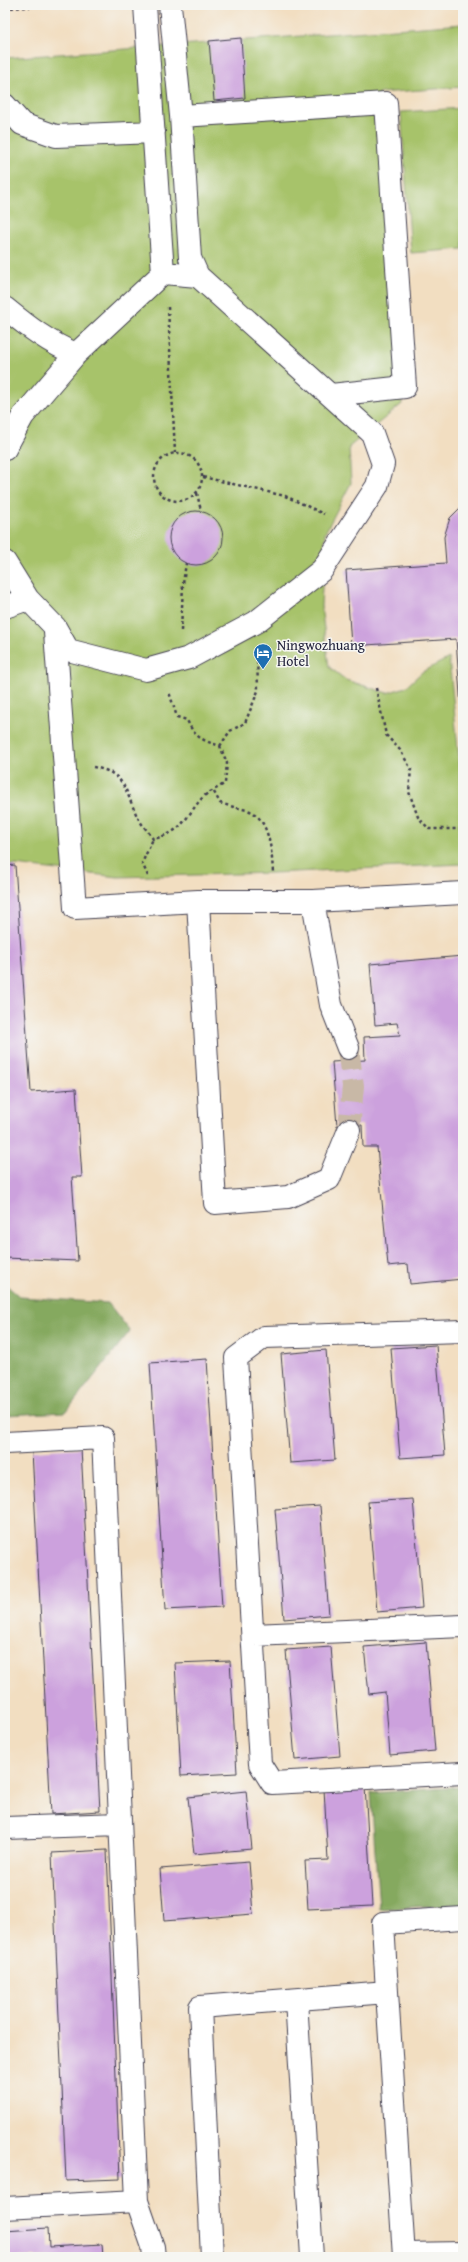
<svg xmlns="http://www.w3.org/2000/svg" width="468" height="2262" viewBox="0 0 468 2262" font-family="'Gentium Book Plus',serif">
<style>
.green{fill:#a7c36a;stroke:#647252}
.forest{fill:#85a95e;stroke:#54664c}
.building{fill:#cca1dd}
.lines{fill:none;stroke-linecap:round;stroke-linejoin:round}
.minor-tunnel{stroke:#c8b8a6;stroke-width:22;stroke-dasharray:22 11;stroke-linecap:butt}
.minor-casing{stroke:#413e4f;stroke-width:24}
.path{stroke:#413e4f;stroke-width:2.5;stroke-dasharray:3 3;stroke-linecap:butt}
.minor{stroke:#fff;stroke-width:22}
.labels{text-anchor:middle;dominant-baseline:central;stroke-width:3;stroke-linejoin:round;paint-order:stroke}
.poi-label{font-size:14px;fill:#22223b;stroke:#f6f6f2;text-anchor:start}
</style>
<rect width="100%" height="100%" fill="#f6f6f2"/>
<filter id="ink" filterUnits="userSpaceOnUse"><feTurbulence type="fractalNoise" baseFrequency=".025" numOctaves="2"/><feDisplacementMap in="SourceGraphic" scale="8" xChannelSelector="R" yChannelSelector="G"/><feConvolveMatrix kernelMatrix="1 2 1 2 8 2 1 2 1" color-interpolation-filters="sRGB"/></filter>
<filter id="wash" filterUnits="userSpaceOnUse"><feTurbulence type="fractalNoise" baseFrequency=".012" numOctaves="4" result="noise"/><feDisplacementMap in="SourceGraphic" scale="16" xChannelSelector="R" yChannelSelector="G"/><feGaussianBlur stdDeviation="0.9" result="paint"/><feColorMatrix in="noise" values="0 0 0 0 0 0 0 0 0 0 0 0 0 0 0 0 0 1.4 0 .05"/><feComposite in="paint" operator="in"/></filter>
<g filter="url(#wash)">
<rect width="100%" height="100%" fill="#f2dec1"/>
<path class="green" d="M463 24V87L379 93 402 404 349 447 351 483 325 533 321 606 329 667 346 680 387 693 406 687 422 672 449 658 463 799V864L273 873 118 877 15 865 5 866V58Z
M463 108V249L411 253 401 112Z"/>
<path class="forest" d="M5 1284 20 1297 108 1303 130 1331 66 1412 5 1415Z
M463 1787V1904L379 1909 371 1793Z"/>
<g id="blocks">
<path class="building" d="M241 38 245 98 214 101 209 41Z
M463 505V723H462L456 639 351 646 346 570 446 563 444 537 450 518Z
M169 538a27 27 0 1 1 54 0a27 27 0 1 1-54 0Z
M15 865 31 1092 76 1089 82 1177H72L78 1261 5 1258V866Z
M463 956V1279L410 1284 408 1264 388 1266 377 1147H363L362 1125 337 1126 332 1062 365 1060 364 1037 400 1035 397 1023 375 1025 370 964Z
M436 1345 445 1455 400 1458 391 1348Z
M326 1350 335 1460 290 1463 281 1354Z
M207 1359 222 1607 165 1610 150 1363Z
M81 1448 100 1811 51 1814 32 1451Z
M413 1499 422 1608 377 1612 368 1502Z
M320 1506 329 1615 284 1619 275 1509Z
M426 1642 435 1751 390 1755 385 1692 369 1694 364 1647Z
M331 1647 340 1756 295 1760 286 1650Z
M230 1661 237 1773 181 1776 175 1663Z
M365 1786 372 1906 308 1909 305 1861 328 1860 324 1789Z
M246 1791 252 1849 194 1854 188 1797Z
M107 1850 120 2179 66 2181 52 1853Z
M249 1862 253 1914 164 1921 160 1869Z
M48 2228 49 2247 102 2244 103 2257H5V2231Z"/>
</g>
</g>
<g filter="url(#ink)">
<use href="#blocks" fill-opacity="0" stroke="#413e4f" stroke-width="1"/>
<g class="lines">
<path class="minor-tunnel" d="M348 1048 353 1086 349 1130"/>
<defs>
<path id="minor" d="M145 5 163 273
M170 5 181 116 190 258 198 276
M5 105 22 124 56 136 154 132
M181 116 386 103 405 387 331 395
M5 308C27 326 49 343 76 354
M5 449 23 416 76 354 163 273 198 276 372 433 383 464 377 486 322 570 256 622 189 658 146 670 68 650 55 627 28 599 5 562
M5 607 28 599
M55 632 75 908 198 901 215 1203 288 1197 329 1179 349 1130
M198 901H313L331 1005 348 1048
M313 901 463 893
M463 1331 264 1337 236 1358 260 1764 272 1783 463 1773
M5 1443 103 1438 137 2201 153 2247 154 2257
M253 1635 463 1626
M5 1828 120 1824
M387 1992 404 2257
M296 2000 312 2257
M5 2208 137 2201
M404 2254 463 2253
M212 2257 200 2007 387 1992 383 1923 463 1918"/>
</defs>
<use href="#minor" class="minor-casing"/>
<path class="path" d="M5 8 77 5
M168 307 175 453
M154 477a24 24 0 1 1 48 0a24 24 0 1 1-48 0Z
M203 477 285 496 324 514
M197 493 201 511
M181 631 183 584 186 563
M376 688 386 735 400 750 411 769 409 792 418 817 429 829H463
M220 746 230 731 245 723 258 691 257 653
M93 767C126 773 124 789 137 816 141 824 148 831 153 839 183 832 184 819 202 798 206 793 219 788 225 783L227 763 220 746C202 740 195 738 187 720L177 717 169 692
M214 792 220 803C229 806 238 808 247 810 270 817 272 854 273 873
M148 876 142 863 153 839"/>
<use href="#minor" class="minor"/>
</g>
</g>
<defs>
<symbol id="hotel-pin" viewBox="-11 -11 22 30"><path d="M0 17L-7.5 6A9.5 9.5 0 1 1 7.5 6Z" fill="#1f6fb2" stroke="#f6f6f2"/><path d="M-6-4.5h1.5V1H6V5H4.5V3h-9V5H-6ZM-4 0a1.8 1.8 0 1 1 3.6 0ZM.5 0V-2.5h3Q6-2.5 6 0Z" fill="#fff"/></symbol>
</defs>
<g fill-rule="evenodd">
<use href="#hotel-pin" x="252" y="642" width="22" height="30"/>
</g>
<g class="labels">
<g class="poi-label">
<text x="277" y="645">Ningwozhuang<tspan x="277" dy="16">Hotel</tspan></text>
</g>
</g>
<rect width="468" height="2262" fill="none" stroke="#f6f6f2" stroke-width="20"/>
</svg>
